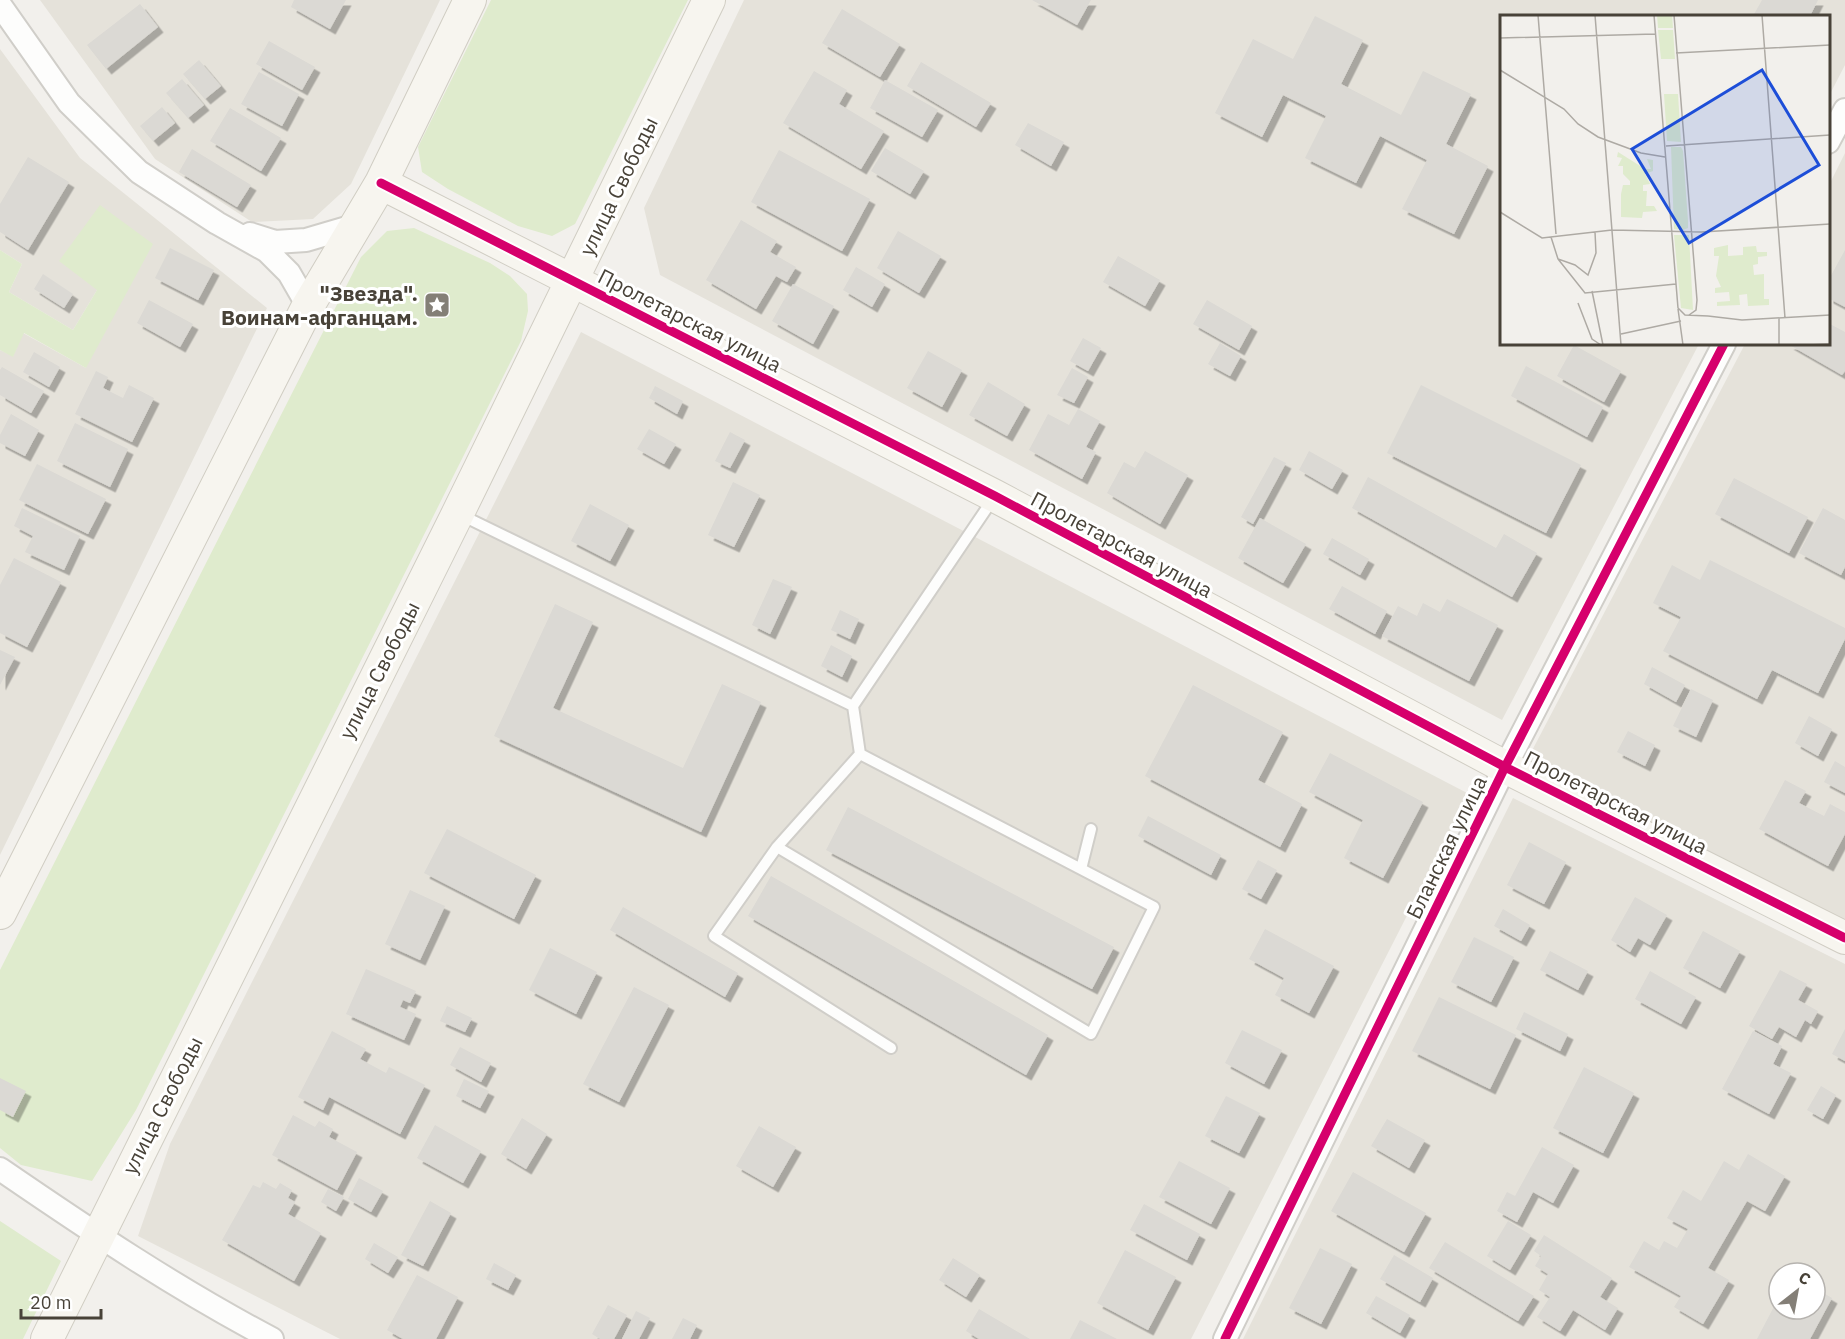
<svg xmlns="http://www.w3.org/2000/svg" width="1845" height="1339" viewBox="0 0 1845 1339" font-family="'IBM Plex Sans',sans-serif">
<style>
.residential{fill:#e5e2da;fill-rule:evenodd}
.green{fill:#dfebcd}
.building{fill:#dbd9d4;filter:url(#shadow)}
.lines{fill:none;stroke-linecap:round;stroke-linejoin:round}
.lane-casing{stroke:#d0cec9;stroke-width:14}
.street-casing{stroke:#d0cec9;stroke-width:26}
.secondary-casing{stroke:#d0cdc3;stroke-width:34}
.lane{stroke:#fdfdfc;stroke-width:10}
.street{stroke:#fdfdfc;stroke-width:22}
.secondary{stroke:#f7f5ef;stroke-width:32}
.cycleway-casing{stroke:#fff;stroke-width:13}
.cycleway{stroke:#d6006c;stroke-width:9}
.labels{text-anchor:middle;dominant-baseline:central;stroke-width:6;stroke-linejoin:round;paint-order:stroke}
.street-label{font-size:21px;fill:#484238;stroke:#fff}
.poi-label{font-size:21px;font-weight:bold;fill:#484238;stroke:#fff;text-anchor:end}
.inset-road{fill:none;stroke:#aeaaa4;stroke-width:1.5}
.view{fill:#1d4ed8;fill-opacity:0.15;stroke:#1d4ed8;stroke-width:3}
.inset-edge{fill:none;stroke:#484238;stroke-width:3}
</style>
<defs>
<filter id="shadow"><feDropShadow dx="5.5" dy="5.5" stdDeviation="0" flood-color="#0004"/></filter>
</defs>
<rect width="100%" height="100%" fill="#f2f0ec"/>
<path class="residential" d="M40 0H440L351 184 313 219 252 222 155 159Z
M744 0H1845V65L1829 96 1828 16H1502V344H1699L1502 720 660 275 644 208Z
M0 49 80 158 267 308 0 855V350L13 356 23 333 86 368 97 290 73 330 9 292 22 264 0 250Z
M1845 153V923L1525 764 1745 344H1828L1829 185Z
M581 332 1469 794 1191 1339H340L138 1236 170 1144Z
M1513 798 1845 964V1339H1243ZM1779 1273H1815V1309H1779Z"/>
<path class="green" d="M491 0H688L575 224 552 236 518 226 448 189 422 172 418 147Z
M100 205 153 244 86 368 24 333 13 357 0 350V250L22 264 9 292 73 330 97 290 59 261Z
M414 228 490 263 510 276 527 294 528 311 521 341 136 1110 92 1181 21 1165 0 1148V970L361 257 387 231Z
M0 1221 61 1261 23 1339H0Z"/>
<path class="building" d="M294 0H346L330 29 291 7Z
M1032 0H1091L1077 25Z
M1762 0H1818L1810 16H1753Z
M140 4 158 27 106 69 87 45Z
M842 9 900 44 880 77 822 43Z
M1315 16 1363 40 1341 84 1401 115 1423 71 1471 94 1446 144 1488 166 1454 234 1402 209 1427 160 1380 136 1356 183 1305 158 1326 116 1283 95 1262 137 1215 113 1253 39 1293 59Z
M269 41 315 67 302 90 256 64Z
M199 60 221 86 205 99 183 74Z
M921 62 991 103 976 127 907 86Z
M814 71 847 90 839 104 884 131 861 169 783 123Z
M259 72 299 94 282 126 241 104Z
M182 79 204 105 188 118 166 93Z
M885 80 938 110 922 137 870 108Z
M162 107 175 123 153 141 140 126Z
M230 108 281 138 261 171 210 141Z
M1028 123 1064 142 1051 166 1015 145Z
M885 148 924 171 910 194 871 171Z
M192 149 251 185 237 207 179 172Z
M779 150 870 199 842 251 751 202Z
M28 157 69 182 28 250 0 232V204Z
M741 220 777 241 770 252 796 267 787 282 776 276 756 309 706 280Z
M898 231 941 256 919 293 877 268Z
M170 248 214 270 198 300 155 278Z
M1845 250V307L1828 298V281Z
M1118 256 1160 280 1145 306 1103 282Z
M856 267 885 284 872 307 843 290Z
M43 274 73 294 64 308 34 289Z
M793 284 834 306 813 344 772 321Z
M149 300 193 324 180 347 137 323Z
M1207 300 1252 326 1239 350 1193 324Z
M1828 323 1845 332V371L1842 375 1788 344H1828Z
M1083 338 1101 348 1088 371 1070 361Z
M1220 343 1241 356 1230 376 1208 364Z
M1574 345 1621 371 1604 402 1557 376Z
M928 351 962 370 942 407 907 388Z
M34 352 60 367 49 387 23 372Z
M1526 366 1603 407 1587 437 1511 396Z
M2 367 44 391 31 413 0 395V370Z
M1072 368 1088 377 1074 403 1057 395Z
M96 371 108 377 103 388 123 398 129 385 154 398 132 442 75 414Z
M988 382 1025 404 1007 436 969 415Z
M1421 385 1581 465 1546 533 1387 453Z
M655 386 683 401 677 414 649 398Z
M1078 409 1100 421 1086 447 1096 452 1082 479 1029 450 1048 414 1069 425Z
M11 414 39 430 25 456 0 443V435Z
M75 423 128 449 110 487 57 461Z
M649 429 676 444 664 464 637 449Z
M730 432 745 440 730 468 715 461Z
M1145 451 1188 475 1160 524 1107 493 1124 462 1135 468Z
M1309 451 1343 470 1332 489 1299 470Z
M1274 457 1286 463 1253 524 1241 517Z
M37 464 106 499 88 534 19 500Z
M1368 477 1496 548 1504 534 1537 553 1512 597 1352 508Z
M1734 478 1808 517 1789 553 1715 514Z
M733 482 760 495 734 547 708 535Z
M590 504 629 525 610 561 571 541Z
M22 508 80 536 64 570 25 552 33 536 14 526Z
M1823 508 1845 520V567L1841 575 1799 553Z
M1260 518 1306 544 1283 583 1238 558Z
M1332 538 1369 559 1360 575 1323 554Z
M14 558 61 582 27 647 0 633V585Z
M1710 560 1845 628V639L1818 693 1772 670 1757 699 1663 651 1681 617 1653 603 1672 565 1700 580Z
M773 579 792 587 770 634 752 625Z
M1342 586 1387 611 1375 634 1329 609Z
M1447 599 1498 625 1469 681 1382 636 1398 606 1417 616 1423 603 1440 612Z
M555 604 593 622 553 708 683 768 722 684 761 702 701 832 494 736Z
M840 610 859 619 850 639 831 630Z
M831 645 852 656 842 677 821 666Z
M0 650 15 657 0 685Z
M1652 667 1685 685 1676 702 1644 684Z
M1193 685 1283 732 1258 780 1302 804 1280 847 1145 776Z
M1691 689 1713 700 1696 737 1673 726Z
M1809 716 1832 729 1818 756 1795 743Z
M1628 731 1655 745 1645 766 1617 752Z
M1330 753 1423 802 1383 878 1344 858 1363 820 1309 792Z
M1835 761 1845 767V793L1824 782Z
M1785 780 1806 791 1799 803 1824 816 1830 804 1845 812V834L1828 866 1759 829Z
M848 807 1114 947 1092 989 826 850Z
M1148 816 1221 855 1211 875 1138 836Z
M447 829 536 875 514 919 424 873Z
M1529 842 1566 862 1544 904 1507 885Z
M1258 860 1277 870 1261 899 1242 889Z
M771 876 1048 1035 1026 1075 748 916Z
M410 890 445 906 420 960 385 944Z
M1635 897 1667 915 1650 945 1638 938 1630 952 1611 940Z
M623 907 738 973 725 997 610 930Z
M1503 909 1530 925 1521 941 1494 926Z
M1265 929 1334 966 1309 1013 1275 995 1284 978 1249 959Z
M1703 931 1740 951 1720 988 1683 968Z
M1474 937 1514 957 1491 1002 1451 982Z
M550 948 597 972 576 1014 529 990Z
M1550 951 1588 971 1578 990 1540 970Z
M366 969 416 991 410 1003 403 1000 400 1007 416 1014 404 1040 346 1014Z
M1780 970 1807 984 1798 1000 1818 1011 1811 1024 1805 1020 1796 1037 1779 1027 1772 1039 1749 1026Z
M1650 971 1696 997 1681 1024 1635 999Z
M634 987 669 1005 619 1102 583 1084Z
M1439 997 1516 1035 1490 1089 1412 1051Z
M447 1006 472 1018 465 1032 440 1021Z
M1524 1012 1568 1034 1560 1051 1516 1029Z
M1845 1029V1061L1832 1054Z
M1242 1030 1282 1050 1264 1084 1225 1063Z
M332 1031 366 1049 360 1059 386 1073 389 1067 425 1085 400 1134 329 1097 323 1110 298 1097Z
M1753 1031 1782 1046 1773 1064 1791 1073 1769 1114 1722 1089Z
M460 1047 491 1063 481 1082 450 1065Z
M1584 1067 1634 1093 1603 1153 1553 1128Z
M0 1078 26 1091 13 1117 0 1110Z
M464 1079 489 1091 480 1108 456 1096Z
M1821 1086 1836 1095 1823 1119 1807 1110Z
M1226 1096 1260 1113 1239 1153 1205 1136Z
M293 1115 315 1127 319 1121 333 1129 329 1137 357 1152 337 1190 272 1155Z
M522 1118 547 1134 526 1169 501 1154Z
M1387 1119 1425 1140 1409 1168 1371 1146Z
M435 1125 481 1151 463 1183 417 1158Z
M759 1126 796 1147 773 1187 736 1166Z
M1542 1147 1574 1165 1553 1203 1533 1192 1517 1222 1497 1211 1507 1192 1515 1196Z
M1748 1154 1785 1176 1765 1211 1747 1201 1708 1268 1729 1280 1703 1324 1674 1307 1681 1296 1629 1267 1644 1241 1659 1250 1664 1241 1677 1248 1688 1229 1667 1218 1683 1190 1701 1201 1724 1161 1739 1170Z
M1179 1161 1230 1188 1211 1224 1159 1197Z
M1353 1172 1426 1213 1404 1252 1331 1211Z
M359 1178 383 1191 371 1212 348 1199Z
M263 1182 276 1189 280 1183 292 1190 288 1198 295 1202 288 1214 321 1233 294 1281 222 1240 253 1185 260 1188Z
M328 1189 344 1197 336 1211 321 1202Z
M430 1201 451 1213 423 1266 401 1255Z
M1144 1204 1200 1234 1187 1260 1130 1230Z
M1508 1221 1531 1235 1510 1270 1487 1256Z
M1544 1235 1612 1278 1600 1297 1618 1308 1605 1330 1573 1310 1560 1331 1537 1317 1550 1297 1539 1290 1548 1274 1535 1266 1541 1256 1534 1251Z
M1445 1242 1534 1296 1518 1321 1429 1268Z
M374 1243 398 1257 388 1273 365 1259Z
M1320 1248 1352 1264 1321 1324 1289 1308Z
M1125 1250 1176 1277 1148 1330 1097 1303Z
M1394 1255 1433 1278 1420 1302 1380 1279Z
M953 1258 980 1275 966 1297 939 1280Z
M494 1263 516 1275 508 1290 486 1279Z
M417 1275 458 1297 436 1339H403L387 1330Z
M1815 1288 1832 1298 1810 1339H1757L1779 1297V1309H1815Z
M1376 1296 1410 1315 1400 1333 1366 1313Z
M608 1305 627 1315 614 1339H600L592 1334Z
M979 1309 1030 1339H979L966 1331Z
M636 1311 650 1318 639 1339H622Z
M683 1318 697 1325 690 1339H672Z
M1080 1320 1117 1339H1070Z"/>
<g class="lines">
<defs>
<path id="lane" d="M459 514 853 706
M860 754 1154 907 1091 1034 777 847 860 754 853 706 993 499
M777 847 714 936 891 1048
M1081 869 1091 829"/>
<path id="street" d="M0 5 69 103 139 172 217 223 267 251 289 273 308 306
M1828 142 1845 110
M250 234 275 242 306 240 357 225
M0 1169C89 1230 177 1289 272 1339
M1225 1339 1505 767 1724 344"/>
<path id="secondary" d="M381 183 995 496 1505 767 1845 938
M0 913 308 306 381 183 470 0
M47 1339 458 513 709 0"/>
</defs>
<use href="#lane" class="lane-casing"/>
<use href="#street" class="street-casing"/>
<use href="#secondary" class="secondary-casing"/>
<use href="#lane" class="lane"/>
<use href="#street" class="street"/>
<use href="#secondary" class="secondary"/>
<defs>
<path id="cycleway" d="M381 183 995 496 1505 767 1845 938
M1225 1339 1505 767 1724 344"/>
</defs>
<use href="#cycleway" class="cycleway-casing"/>
<use href="#cycleway" class="cycleway"/>
</g>
<defs>
<symbol id="sight-square" viewBox="-11 -11 22 22"><rect x="-9" y="-9" width="18" height="18" rx="4" fill="#847f77" stroke="#fff"/><path d="M0-6L1.8-2.2L6-1.7L2.9 1.2L3.7 5.4L0 3.3L-3.7 5.4L-2.9 1.2L-6-1.7L-1.8-2.2Z" fill="#fff"/></symbol>
</defs>
<g fill-rule="evenodd">
<use href="#sight-square" x="422" y="290" width="30" height="30"/>
</g>
<g class="labels">
<g class="street-label">
<text transform="translate(618 186) rotate(-64)">улица Свободы</text>
<text transform="translate(690 320) rotate(27)">Пролетарская улица</text>
<text transform="translate(1122 544) rotate(28)">Пролетарская улица</text>
<text transform="translate(379 670) rotate(-63)">улица Свободы</text>
<text transform="translate(1616 802) rotate(27)">Пролетарская улица</text>
<text transform="translate(1446 847) rotate(-64)">Бланская улица</text>
<text transform="translate(162 1105) rotate(-63)">улица Свободы</text>
</g>
<g class="poi-label">
<text x="418" y="293">"Звезда".<tspan x="418" dy="24">Воинам-афганцам.</tspan></text>
</g>
</g>
<g transform="translate(1500 15)">
<rect width="330" height="330" fill="#f2f0ec"/>
<path d="M157 0H172L173 13H158ZM158 15H173L175 44H161ZM164 79H178L181 127 167 126ZM171 132H181L183 136 188 206V213L183 215 174 214ZM118 137 145 154H151L147 144 153 145V156L145 159 150 169 143 170V176H147L146 191H154L157 196 143 197 142 203 121 202V179L123 170H130V166L123 159V151H118L122 143 117 142ZM174 220H189L193 295 181 293ZM228 230V241L243 240V232L256 231 257 237H267V241L258 242V249L253 250 254 260 264 259V284H269V290L248 291 247 279 239 280 240 290 217 291V287L230 286 229 277 215 278V273L221 272 216 261 219 241H214V233Z" fill="#dfebcd"/>
<path class="inset-road" d="M38 0 56 219M95 0 121 330M154 0 178 293 185 300 208 301M174 0 197 285 196 295 189 300M262 0 285 303M0 23 155 19M176 38 330 30M0 55 64 94 78 109 98 122 141 138 165 142M166 131 330 120M0 197 42 223 112 215 202 217 330 209M51 222 58 244 75 250 88 260 96 238 95 217M58 244 85 278 176 269M92 276 103 330M78 288 92 324 101 330M178 294 183 330M208 301 242 305 330 300M279 303V330M121 319 181 306M308 330 330 329"/>
<path class="view" d="M262 55 319 150 189 228 132 134Z"/>
<rect width="330" height="330" class="inset-edge"/>
</g>
<g transform="translate(1797 1291) rotate(31)"><circle r="28" fill="#ffffff" stroke="#b6b3af" stroke-width="1.5"/>
<path d="M0-4.5L10 22L0 15L-10 22Z" fill="#847f77"/>
<text y="-9" font-size="16" font-weight="bold" text-anchor="middle" fill="#484238">С</text>
</g>
<path d="M21 1309v9h80v-9" fill="none" stroke="#484238" stroke-width="3"/>
<text x="30" y="1309" font-size="18" fill="#484238" stroke="#ffffff" stroke-width="4.5" paint-order="stroke">20 m</text>
</svg>
